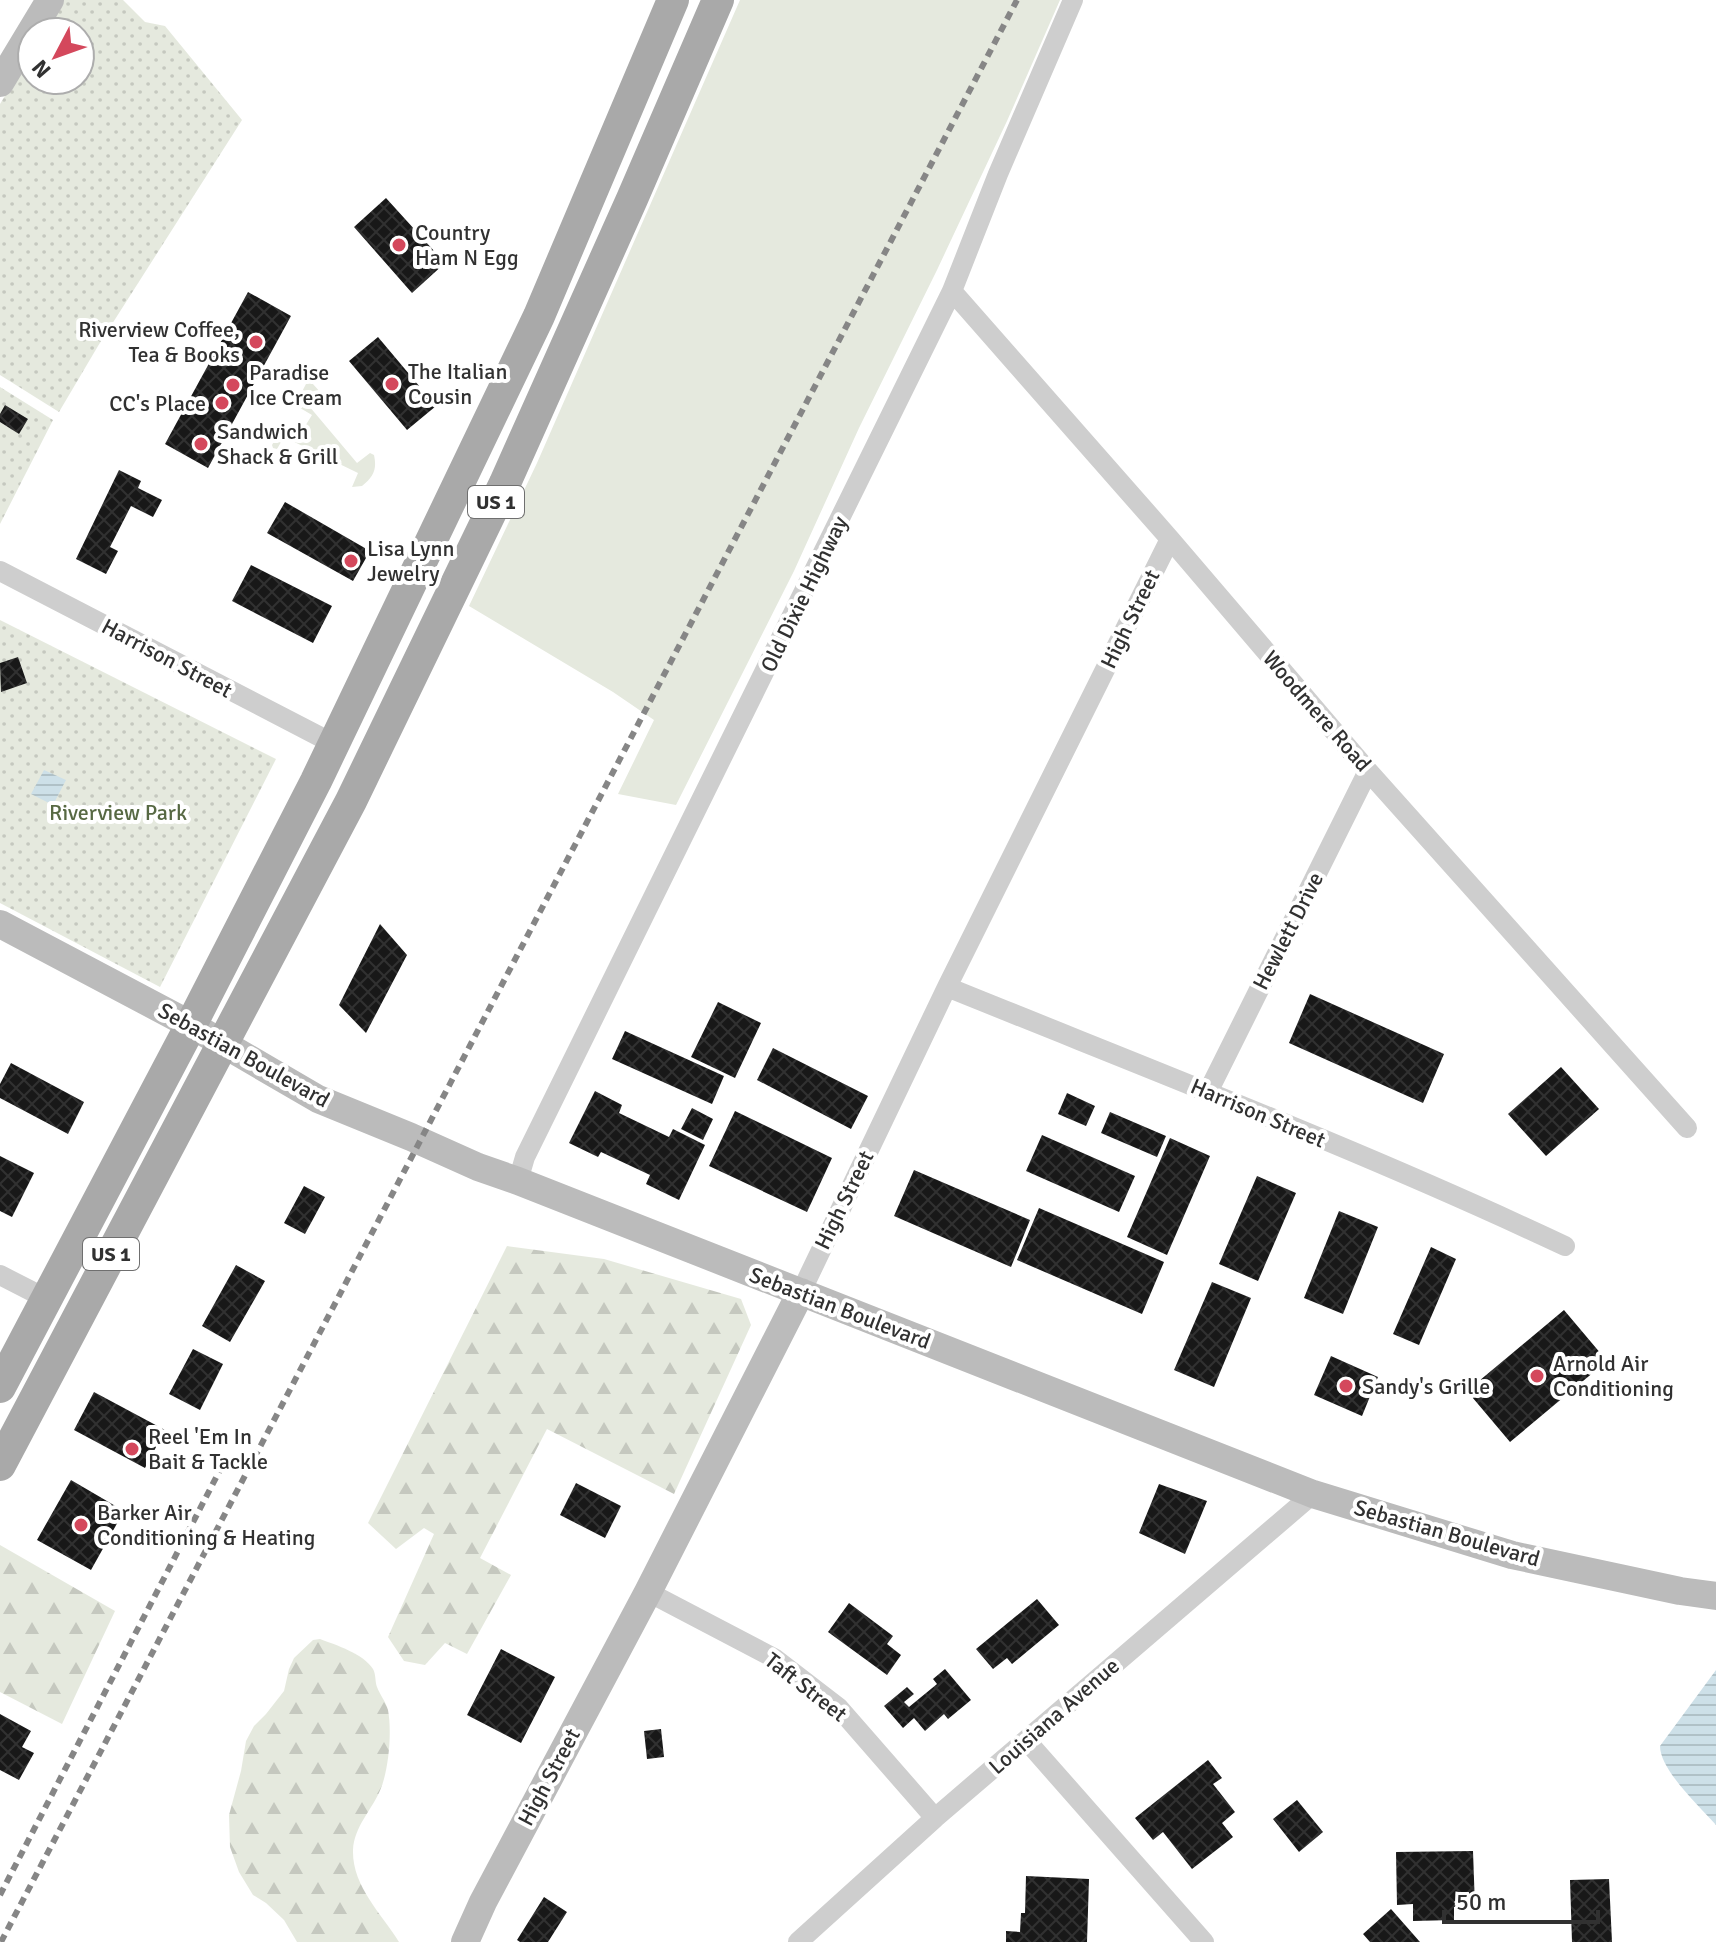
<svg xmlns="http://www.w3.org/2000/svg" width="1716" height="1942" viewBox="0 0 1716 1942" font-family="Signika,sans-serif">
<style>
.grass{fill:#e5e9de}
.forest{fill:url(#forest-firs)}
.park{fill:url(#park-dots)}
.water{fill:url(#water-rules)}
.building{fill:url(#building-cross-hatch)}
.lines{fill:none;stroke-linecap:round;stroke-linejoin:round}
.street{stroke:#cecece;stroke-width:20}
.secondary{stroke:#bbb;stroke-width:28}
.primary{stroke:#a9a9a9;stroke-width:32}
.rail{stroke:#868686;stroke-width:6;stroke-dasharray:8 6;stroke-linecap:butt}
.poi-dot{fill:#d4485c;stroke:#fff;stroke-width:3}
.labels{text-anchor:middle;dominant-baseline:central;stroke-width:8;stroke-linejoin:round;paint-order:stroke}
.shield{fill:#fff;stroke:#6f6f6f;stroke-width:2}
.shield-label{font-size:20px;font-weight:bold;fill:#313131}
.poi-label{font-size:22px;fill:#313131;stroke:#fff;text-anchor:start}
.street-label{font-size:22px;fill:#313131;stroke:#fff}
.park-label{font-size:22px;fill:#576943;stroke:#fff}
</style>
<defs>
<pattern id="forest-firs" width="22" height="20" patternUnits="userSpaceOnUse" patternTransform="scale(2)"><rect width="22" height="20" fill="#e5e9de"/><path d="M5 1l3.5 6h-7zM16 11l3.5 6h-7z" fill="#c5c8bf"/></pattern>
<pattern id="park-dots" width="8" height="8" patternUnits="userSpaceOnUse" patternTransform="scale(2)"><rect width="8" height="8" fill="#e5e9de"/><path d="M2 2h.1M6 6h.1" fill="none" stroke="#c5c8bf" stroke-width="1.8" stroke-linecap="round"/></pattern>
<pattern id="water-rules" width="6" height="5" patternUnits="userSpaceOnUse" patternTransform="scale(2)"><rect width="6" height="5" fill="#cde0e8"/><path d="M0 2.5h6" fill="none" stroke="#b0c1c7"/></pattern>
<pattern id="building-cross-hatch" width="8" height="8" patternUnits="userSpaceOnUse" patternTransform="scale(2)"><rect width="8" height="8" fill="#181818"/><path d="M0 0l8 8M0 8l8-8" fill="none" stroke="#313131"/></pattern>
</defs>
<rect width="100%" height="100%" fill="#fff"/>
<path class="grass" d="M740 0H1060L1007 121 937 270 859 428 794 571 676 805 618 794 654 720 613 692 469 606 537 463Z
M312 383 322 394 309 406 357 463 370 453 374 455C377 469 374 476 362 486L352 487 358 473 284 437 277 449 273 448 272 445 280 430 297 439 312 415 295 405 306 384Z"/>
<path class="forest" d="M507 1246 604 1259 741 1299 751 1325 674 1494 547 1429 480 1558 511 1575 467 1654 445 1643 425 1665 404 1661 388 1637 434 1534 424 1528 396 1549 368 1523Z
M0 1545 115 1611 62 1724 0 1692Z
M320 1639C336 1645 364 1654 373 1669 376 1674 375 1682 377 1687 380 1695 386 1702 388 1710 392 1731 389 1768 381 1788 373 1809 354 1826 353 1850 352 1886 381 1913 399 1942H297L284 1920 266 1903 253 1895 239 1872 230 1847 229 1815 241 1771 246 1741 254 1726 266 1714 284 1691 289 1669 294 1658 313 1640Z"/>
<path class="park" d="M62 0H123L145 22 165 26 242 120 98 346 59 412 0 375V104L32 51V80H80V32H43Z
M0 387 53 420 0 524Z
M0 620 276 759 160 987 0 903Z"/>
<path class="water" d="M44 770 66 780 53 805 31 794Z
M1716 1670V1825C1700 1807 1660 1770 1660 1746Z"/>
<path class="building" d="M386 198 445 263 412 293 354 227Z
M248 292 291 316 208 468 165 444Z
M378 337 436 406 407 430 349 361Z
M5 405 28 419 19 434 0 422V414Z
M119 470 141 481 138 488 162 500 153 517 131 506 110 547 118 551 106 574 76 559Z
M285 502 370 551 353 581 267 533Z
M251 565 332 606 313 643 232 601Z
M18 657 27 683 1 692 0 663Z
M380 924 407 955 366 1033 339 1005Z
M1310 994 1444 1054 1423 1103 1289 1043Z
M718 1002 761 1023 735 1078 691 1057Z
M625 1031 724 1076 712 1104 612 1059Z
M773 1048 868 1096 851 1129 757 1080Z
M11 1063 84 1102 68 1134 0 1098V1084Z
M1561 1067 1599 1109 1546 1156 1508 1114Z
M595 1091 622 1105 619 1113 669 1137 673 1129 705 1145 679 1200 646 1184 650 1175 601 1152 598 1157 569 1143Z
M1067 1093 1095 1106 1086 1126 1058 1114Z
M692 1108 713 1119 703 1140 681 1129Z
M735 1111 832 1158 807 1212 709 1166Z
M1110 1112 1166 1136 1157 1157 1101 1133Z
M1042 1135 1135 1176 1119 1212 1026 1171Z
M1170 1138 1210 1156 1167 1255 1127 1237Z
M0 1156 34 1173 12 1217 0 1211Z
M914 1170 1030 1220 1011 1267 894 1216Z
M1257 1176 1296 1193 1258 1281 1219 1264Z
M304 1186 325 1197 305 1234 284 1223Z
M1039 1208 1164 1262 1142 1314 1017 1260Z
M1339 1211 1378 1227 1343 1314 1304 1298Z
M1431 1247 1456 1259 1419 1345 1393 1334Z
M236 1265 265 1281 230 1342 202 1326Z
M1212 1282 1251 1298 1214 1387 1174 1370Z
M1564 1310 1607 1361 1510 1442 1467 1391Z
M193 1349 223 1364 200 1410 169 1394Z
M1331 1356 1378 1377 1362 1416 1314 1395Z
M94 1392 165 1430 145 1468 74 1430Z
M71 1480 124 1511 91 1570 37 1540Z
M576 1483 621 1506 605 1538 560 1515Z
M1159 1484 1207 1501 1185 1554 1139 1533Z
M1037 1599 1059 1625 1012 1664 1007 1658 993 1669 976 1649Z
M849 1603 893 1636 887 1644 901 1655 887 1675 828 1632Z
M501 1649 555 1677 521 1743 467 1715Z
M945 1669 971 1700 948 1719 944 1714 925 1731 914 1718 903 1728 884 1706 907 1687 914 1694 904 1702 909 1707 937 1684 933 1679Z
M0 1714 31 1731 22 1747 34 1753 19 1780 0 1770Z
M661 1729 664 1757 647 1759 644 1731Z
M1208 1760 1222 1778 1213 1784 1235 1812 1222 1823 1233 1837 1192 1869 1163 1832 1153 1840 1135 1818Z
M1297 1800 1323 1832 1299 1852 1273 1819Z
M1473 1851 1475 1907H1454V1920L1413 1921V1904L1397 1905 1396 1852Z
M1026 1876 1089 1879 1087 1942H1006V1931L1020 1932 1021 1913H1025Z
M1609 1879 1612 1942H1572L1570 1880Z
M544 1897 567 1912 548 1942H520L517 1940Z
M1391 1909 1420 1942H1370L1363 1934Z"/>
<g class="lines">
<path class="street" d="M952 291 1170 539 1368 771 1687 1128
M0 571 334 744
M947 987C1154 1071 1363 1151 1565 1246
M1208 1092 1368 771
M518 1181 525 1157 952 291 998 174 1073 0
M0 1275 47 1299
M801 1292 947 987 1170 539
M648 1592 774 1658 839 1708 935 1818
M1026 1740 1204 1942
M798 1942 935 1818 1313 1494"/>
<path class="secondary" d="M0 83 50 0
M0 924 191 1025 318 1099 411 1137 478 1167 518 1181 1313 1494 1512 1555 1680 1591 1716 1596
M465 1942 483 1902 648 1592 801 1292"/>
<path class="primary" d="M0 1387 191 1025 316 781 539 316 673 0
M0 1465 351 801 505 483 632 199 718 0"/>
<path class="rail" d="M0 1895 220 1470
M1 1942 1017 0"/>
</g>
<g class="poi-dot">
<circle cx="399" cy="245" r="8"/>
<circle cx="256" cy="342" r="8"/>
<circle cx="392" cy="384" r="8"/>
<circle cx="233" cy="385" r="8"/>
<circle cx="222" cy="403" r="8"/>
<circle cx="201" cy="444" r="8"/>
<circle cx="351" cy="561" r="8"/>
<circle cx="1537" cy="1376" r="8"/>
<circle cx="1346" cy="1386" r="8"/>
<circle cx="132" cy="1449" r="8"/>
<circle cx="81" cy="1525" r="8"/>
</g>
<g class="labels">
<g class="shield">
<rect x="468" y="486" width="56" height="32" rx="6"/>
<rect x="83" y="1238" width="56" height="32" rx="6"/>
</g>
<g class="shield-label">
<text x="496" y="502">US 1</text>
<text x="111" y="1254">US 1</text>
</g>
<g class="poi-label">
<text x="415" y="232">Country<tspan x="415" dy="25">Ham N Egg</tspan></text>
<text x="240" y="329" text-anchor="end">Riverview Coffee,<tspan x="240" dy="25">Tea &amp; Books</tspan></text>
<text x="408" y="371">The Italian<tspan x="408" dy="25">Cousin</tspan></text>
<text x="249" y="372">Paradise<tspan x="249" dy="25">Ice Cream</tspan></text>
<text x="206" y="403" text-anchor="end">CC's Place</text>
<text x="217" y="431">Sandwich<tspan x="217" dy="25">Shack &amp; Grill</tspan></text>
<text x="367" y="548">Lisa Lynn<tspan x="367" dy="25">Jewelry</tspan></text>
<text x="1553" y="1363">Arnold Air<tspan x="1553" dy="25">Conditioning</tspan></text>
<text x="1362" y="1386">Sandy's Grille</text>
<text x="148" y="1436">Reel 'Em In<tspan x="148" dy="25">Bait &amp; Tackle</tspan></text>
<text x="97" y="1512">Barker Air<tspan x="97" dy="25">Conditioning &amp; Heating</tspan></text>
</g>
<g class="street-label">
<text transform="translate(804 594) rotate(-64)">Old Dixie Highway</text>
<text transform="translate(1130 619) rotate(-64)">High Street</text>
<text transform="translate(167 658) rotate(28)">Harrison Street</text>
<text transform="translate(1317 711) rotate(49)">Woodmere Road</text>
<text transform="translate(1288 931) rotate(-63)">Hewlett Drive</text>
<text transform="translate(244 1055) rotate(29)">Sebastian Boulevard</text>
<text transform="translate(1258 1113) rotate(23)">Harrison Street</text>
<text transform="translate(844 1200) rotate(-64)">High Street</text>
<text transform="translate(840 1308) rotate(21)">Sebastian Boulevard</text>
<text transform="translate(1447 1533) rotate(16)">Sebastian Boulevard</text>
<text transform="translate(806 1687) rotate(38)">Taft Street</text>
<text transform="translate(1054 1716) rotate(-41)">Louisiana Avenue</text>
<text transform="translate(549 1777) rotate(-62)">High Street</text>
</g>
<g class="park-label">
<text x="118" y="812">Riverview Park</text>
</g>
</g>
<g transform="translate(56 56) rotate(229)"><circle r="38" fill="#ffffff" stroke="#adadad" stroke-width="2"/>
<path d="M0-6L14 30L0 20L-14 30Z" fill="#d4485c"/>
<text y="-12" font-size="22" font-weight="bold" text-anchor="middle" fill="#313131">N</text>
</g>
<path d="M1444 1910v12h154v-12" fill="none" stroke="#313131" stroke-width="4"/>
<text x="1456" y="1910" font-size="24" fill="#313131" stroke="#ffffff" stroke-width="6" paint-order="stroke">50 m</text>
</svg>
